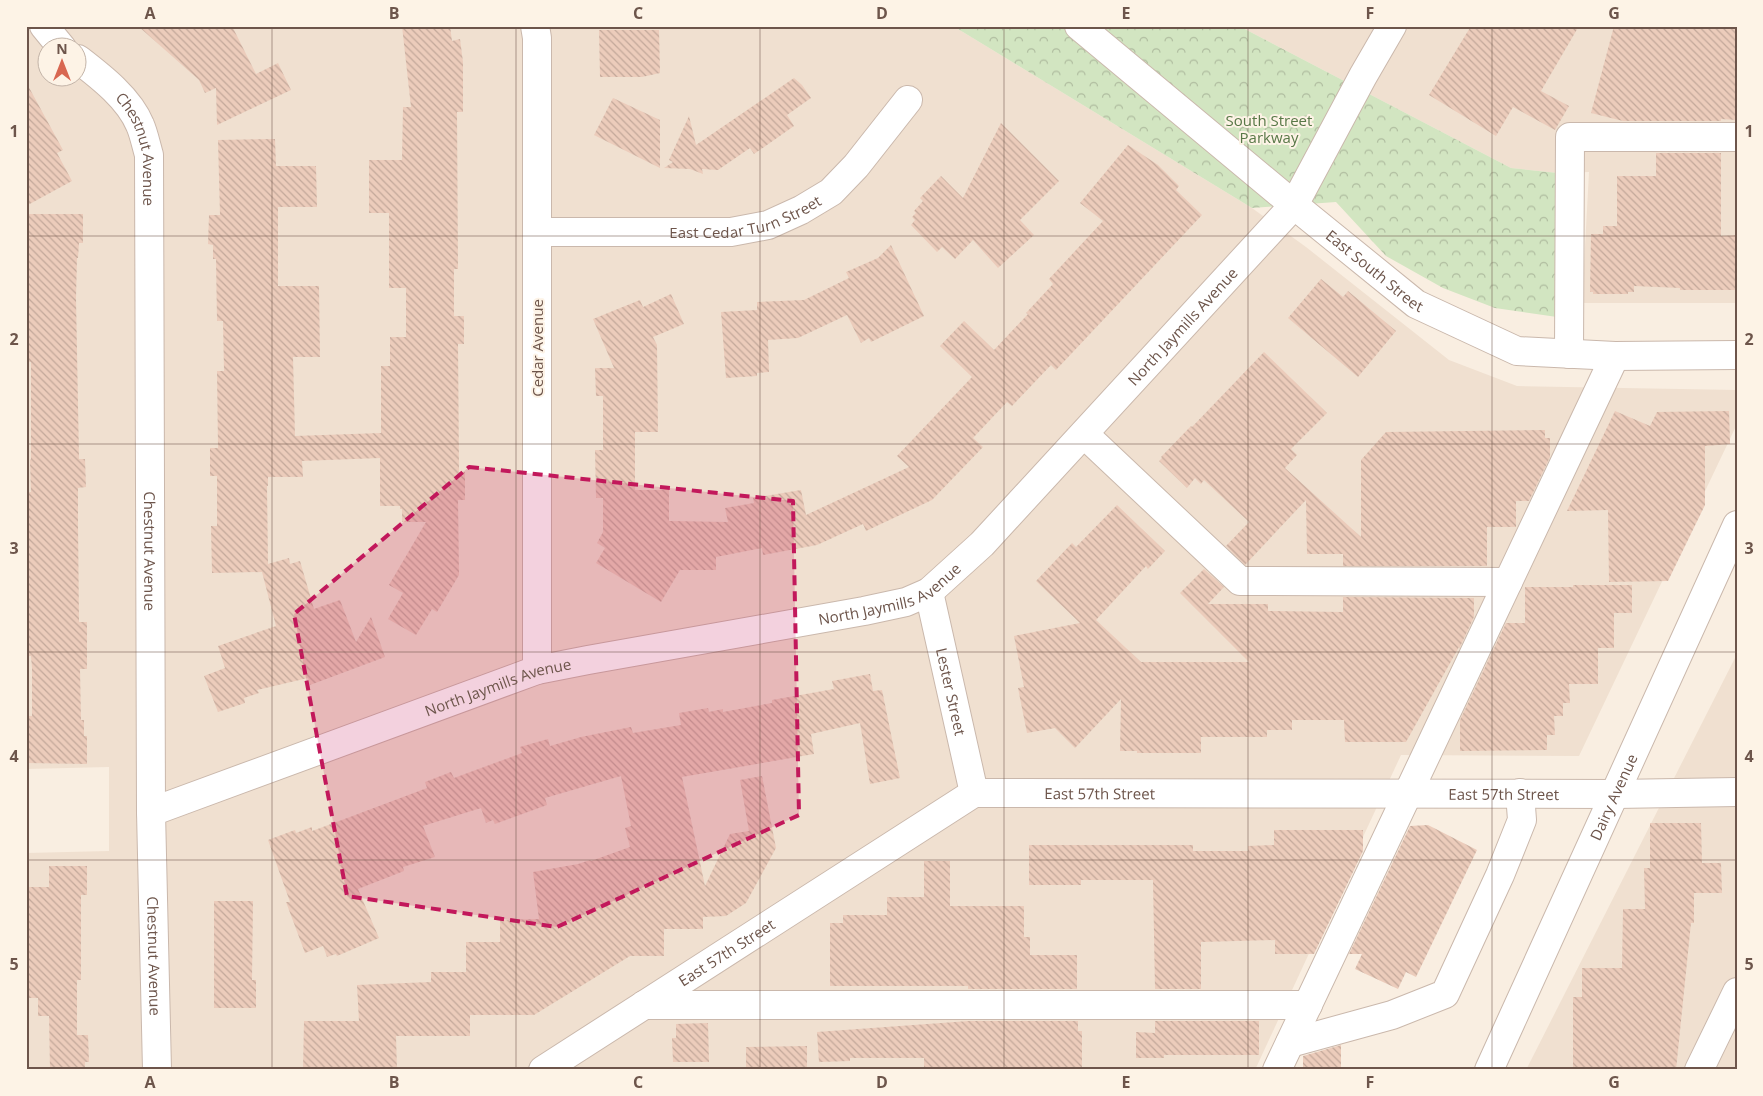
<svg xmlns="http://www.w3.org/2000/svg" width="1763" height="1096" viewBox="0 0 1763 1096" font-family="'Open Sans',sans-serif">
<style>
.residential{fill:#f0e0d0;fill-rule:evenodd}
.forest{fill:url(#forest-crowns)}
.building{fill:url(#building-back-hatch)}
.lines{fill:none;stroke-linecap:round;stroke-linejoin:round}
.minor-casing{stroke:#cab8ac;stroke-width:30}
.minor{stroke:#fff;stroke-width:28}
.marked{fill:#c2185b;fill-opacity:0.2;stroke:#c2185b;stroke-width:4;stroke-dasharray:10 6;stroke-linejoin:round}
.grid{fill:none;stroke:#6d554b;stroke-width:1;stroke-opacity:0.55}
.labels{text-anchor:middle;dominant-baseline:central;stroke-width:4;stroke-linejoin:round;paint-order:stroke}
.park-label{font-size:15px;fill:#587847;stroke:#fdf3e6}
.street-label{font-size:15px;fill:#6d554b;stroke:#fdf3e6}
.neatline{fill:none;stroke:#6d554b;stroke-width:2}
.grid-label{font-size:16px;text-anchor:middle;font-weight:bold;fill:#6d554b}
</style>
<defs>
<pattern id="forest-crowns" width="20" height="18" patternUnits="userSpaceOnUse" patternTransform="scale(1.25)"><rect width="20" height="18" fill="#d2e5c1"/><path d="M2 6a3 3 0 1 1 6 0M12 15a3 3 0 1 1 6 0" fill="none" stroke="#afbc9f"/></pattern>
<pattern id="building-back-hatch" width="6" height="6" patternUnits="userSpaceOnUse" patternTransform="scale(1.25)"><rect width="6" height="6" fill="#ecccbb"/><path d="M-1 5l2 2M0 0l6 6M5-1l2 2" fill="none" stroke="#c3a89a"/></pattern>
</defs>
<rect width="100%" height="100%" fill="#f9eee1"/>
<path class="residential" d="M26 26H953L1252 208 1306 247 1449 360 1517 386 1737 390V424L1579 756 1401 755 1255 1070H26V853L109 851V767L26 769ZM48 48H78V78H48Z
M1239 26H1737V303H1582L1589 172 1558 173 1511 168Z
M1737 654V1070H1526Z"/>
<path class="forest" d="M953 26H1239L1511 168 1558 173 1557 317 1495 308 1443 288 1386 256 1336 202 1252 208Z"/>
<path class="building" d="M138 26H232L256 74 278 63 291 90 217 125 216 88 205 93 199 80Z
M402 26H450L452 41 460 39 463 62V112H457L458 269H454V316H464V344H458L459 472H465V500H458L459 575 437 612 432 609 416 635 388 619 403 593 389 585 426 522H402V509H400V506H380V458L302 461 303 477H268V486H267L268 564 289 558 290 564 300 561 314 609 340 600 356 642 371 617 385 657 310 685 308 678 257 690 259 693 244 698 245 703 218 712 204 676 225 668 218 646 276 626 262 572 212 573 211 526H217V476H210V448H218L217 371H224L223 321H217L216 259H213V245L208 244 209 215H220L218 140 275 139 276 166H316L317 207H278V286H319L320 357H293L295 436 381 433V366H390V337H406V288H389V213H369V160H402L403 107H411Z
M1471 26H1579L1541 91 1569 106 1555 130 1513 107 1496 136 1429 95Z
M1614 26H1737V120L1721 119V121H1623L1591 113Z
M599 30H659L660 73 642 77H600Z
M794 78 802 85 811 98 787 115 794 126 754 154 750 148 718 170 702 169 703 174 690 169 664 168 673 162 669 160 689 116 696 145Z
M26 82 63 150 57 153 72 181 26 206Z
M613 98 660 120V168L594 135Z
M1001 123 1059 181 1020 220 1034 235 998 268 973 240 955 259 942 247 937 252 911 225 915 220 912 217 916 213 914 211 923 201 920 198 941 176 963 198Z
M1128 145 1158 165 1179 186 1176 190 1202 215 1056 370 1051 365 1012 406 1007 402 973 438 983 447 932 500 866 531 863 524 817 545 763 555 762 548 716 557V570H680L661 602 596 563 605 548 597 543 603 532V498H596L595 450H603V396H596L595 368H614L593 319 640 300 643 307 671 294 684 324 653 337 657 345 658 432H635V490H669V521L728 522 725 508 754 503 753 498 801 490 806 515 909 467 897 456 972 377 940 346 964 321 994 350 1028 314 1026 313 1053 284 1049 279 1103 221 1080 203Z
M1656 153H1721V236L1737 235V290H1680V288L1634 286V292H1628V294H1593V292H1590L1591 234H1603V226H1617V176H1656Z
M26 214H83V243H79L78 258H77L76 298 79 459H85L86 487 78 488V525L79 622H87V669H80L81 720H84V736H87V764L26 763V716H32V668L31 656H26V492H31L30 460 31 459V362H26Z
M891 245 924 316 871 342 869 338 861 343 847 315 798 338 768 340 769 372 757 373V376L726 378 721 312 757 310V302L804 300 849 278 846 272 878 258Z
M1321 279 1343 297 1348 291 1396 331 1358 377 1288 318Z
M1264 352 1327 413 1291 449 1297 455 1285 468 1361 537V460L1386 432 1545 430V438H1550V457L1529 501H1516V527H1487V566H1343V554H1307L1306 500 1245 565 1226 546 1249 522 1204 480 1201 484 1195 478 1187 488 1159 461 1162 458 1161 457 1191 426 1192 427Z
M1615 411 1650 426 1657 412 1729 411 1730 444 1705 446V505L1668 581 1609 582 1608 510 1567 511Z
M1117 505 1165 551 1148 569 1146 566 1096 620 1141 662H1249L1180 593 1204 569 1224 587 1208 604H1268V611L1343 612V597L1474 598V617L1459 649V647L1406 742H1345L1344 720H1292V730H1267V737H1201V753H1137V751H1120L1121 699 1075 748 1055 728 1027 733 1018 688 1024 687 1014 636 1080 623 1036 581 1072 543 1076 547Z
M1573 585H1632V613H1614V648H1598V684H1569L1570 703H1563V716H1554L1555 735H1547V750L1460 751V720L1506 623H1525V587H1573Z
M870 674 873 691 882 690 900 778 870 784 860 723 811 734 814 754 682 777 705 886 730 834 749 831 740 780 762 776 776 848 746 903 726 916 703 917V929H664V956H630L534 1015H470V1036H396L397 1070H303L304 1021H359L357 985 431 982V972H466V942H500V920L539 919 533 872 578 864 590 860 591 861 630 847 625 828 631 826 621 776 545 798 547 805 495 824 493 820 486 823 481 808 423 826 435 857 403 867 404 871 358 889 379 938 337 956 336 954 327 957 323 946 305 953 286 902H290L268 840 295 830 296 833 312 827V831L350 817 427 788 425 782 451 772 454 778 522 753 520 747 548 739 550 746 581 737 631 727 633 733 681 725 679 713 708 708 709 712 723 709V712L772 703V700L834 689 832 681Z
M1650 823H1701L1702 863H1721L1722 893H1694V923H1691L1676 1070H1573V997H1582V968H1622L1623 909H1645L1644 868H1650Z
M1428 825 1477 850 1416 977 1406 972 1398 989 1355 969 1362 954H1349L1410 826Z
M1274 830H1363V851L1314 954H1275V940L1201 942V989H1155L1153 880H1081V885H1029V845H1193V851H1248V846L1274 845Z
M924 861H950V906H1024V937H1030V955H1077V989H968V986H830V923H843V915H887V897H924Z
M49 866H87V895H81V980H77V1035H88L89 1062H85V1070H50L49 1016H38V998H26V887H49Z
M214 901H253L252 980H256V1008H214Z
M969 1021H1078V1031H1082V1070H924V1058H850V1061L819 1062 817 1032Z
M1155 1021H1259V1055H1164V1058H1136V1032L1155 1033Z
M708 1023 709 1062H673L672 1038H676V1024Z
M1341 1045V1070H1303V1056Z
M807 1046V1070H746V1047Z"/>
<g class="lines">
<defs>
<g id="minor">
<path d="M44 26 62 48"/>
<path d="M535 26 537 38V670"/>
<path id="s1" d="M1079 26 1294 205 1416 304 1517 351 1615 356 1737 355"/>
<path id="s2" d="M78 59C100 76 129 98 140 125 144 134 146 145 149 155L151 812 157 1070"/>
<path id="s3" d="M537 232H731L768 225 801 210 831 192 856 166 908 100"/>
<path d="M1569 354 1570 137H1737"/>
<path d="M1084 434 1240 581 1508 582"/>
<path id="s4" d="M929 592 974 793"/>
<path id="s5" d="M151 812 537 670 588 660 864 611 906 602 929 592 982 544 1294 205 1363 76 1392 26"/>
<path d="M644 1005H1308"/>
<path d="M1290 1043 1392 1015 1445 994 1500 875 1522 820 1520 793"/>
<path id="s6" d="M543 1070 974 793 1616 794 1737 792"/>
<path d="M1277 1070 1615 356"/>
<path id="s7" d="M1489 1070 1737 525"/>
<path d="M1699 1070 1737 992"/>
</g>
</defs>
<use href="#minor" class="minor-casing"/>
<use href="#minor" class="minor"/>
</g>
<path class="marked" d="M469 467 793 501 799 815 557 927 347 896 294 614Z"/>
<path class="grid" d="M272 26V1070M516 26V1070M760 26V1070M1004 26V1070M1248 26V1070M1492 26V1070M26 236H1737M26 444H1737M26 652H1737M26 860H1737"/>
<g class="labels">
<g class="park-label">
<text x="1269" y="120">South Street<tspan x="1269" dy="17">Parkway</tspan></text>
</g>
<g class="street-label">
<text stroke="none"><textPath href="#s2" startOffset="114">Chestnut Avenue</textPath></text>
<text stroke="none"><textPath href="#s3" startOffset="211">East Cedar Turn Street</textPath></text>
<text stroke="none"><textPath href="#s1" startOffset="384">East South Street</textPath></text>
<text stroke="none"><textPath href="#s5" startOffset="1179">North Jaymills Avenue</textPath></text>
<text transform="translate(537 348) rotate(-90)">Cedar Avenue</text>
<text stroke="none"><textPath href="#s2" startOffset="519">Chestnut Avenue</textPath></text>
<text stroke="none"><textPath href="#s5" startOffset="774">North Jaymills Avenue</textPath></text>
<text stroke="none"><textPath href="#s5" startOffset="369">North Jaymills Avenue</textPath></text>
<text stroke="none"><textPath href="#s4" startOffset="102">Lester Street</textPath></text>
<text stroke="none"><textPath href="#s6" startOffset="638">East 57th Street</textPath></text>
<text stroke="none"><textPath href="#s6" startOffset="1042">East 57th Street</textPath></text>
<text stroke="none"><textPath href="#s7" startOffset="300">Dairy Avenue</textPath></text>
<text stroke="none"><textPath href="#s6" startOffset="218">East 57th Street</textPath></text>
<text stroke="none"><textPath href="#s2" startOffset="924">Chestnut Avenue</textPath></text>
</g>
</g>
<rect width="1763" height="1096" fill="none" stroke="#fdf3e6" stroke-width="55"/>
<g transform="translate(62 62)"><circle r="24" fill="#fdf3e6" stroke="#c3b4a8"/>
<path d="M0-4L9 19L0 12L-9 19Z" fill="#d86751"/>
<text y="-8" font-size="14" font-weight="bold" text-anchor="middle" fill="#6d554b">N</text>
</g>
<rect x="28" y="28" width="1708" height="1040" class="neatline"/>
<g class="grid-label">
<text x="150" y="19">A</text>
<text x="394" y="19">B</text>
<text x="638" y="19">C</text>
<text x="882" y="19">D</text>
<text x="1126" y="19">E</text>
<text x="1370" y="19">F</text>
<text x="1614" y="19">G</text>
<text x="14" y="137">1</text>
<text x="1749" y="137">1</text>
<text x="14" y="345">2</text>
<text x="1749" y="345">2</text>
<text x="14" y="554">3</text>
<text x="1749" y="554">3</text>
<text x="14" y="762">4</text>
<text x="1749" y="762">4</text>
<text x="14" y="970">5</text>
<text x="1749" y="970">5</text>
<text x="150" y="1088">A</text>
<text x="394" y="1088">B</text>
<text x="638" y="1088">C</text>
<text x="882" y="1088">D</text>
<text x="1126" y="1088">E</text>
<text x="1370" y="1088">F</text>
<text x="1614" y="1088">G</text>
</g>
</svg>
